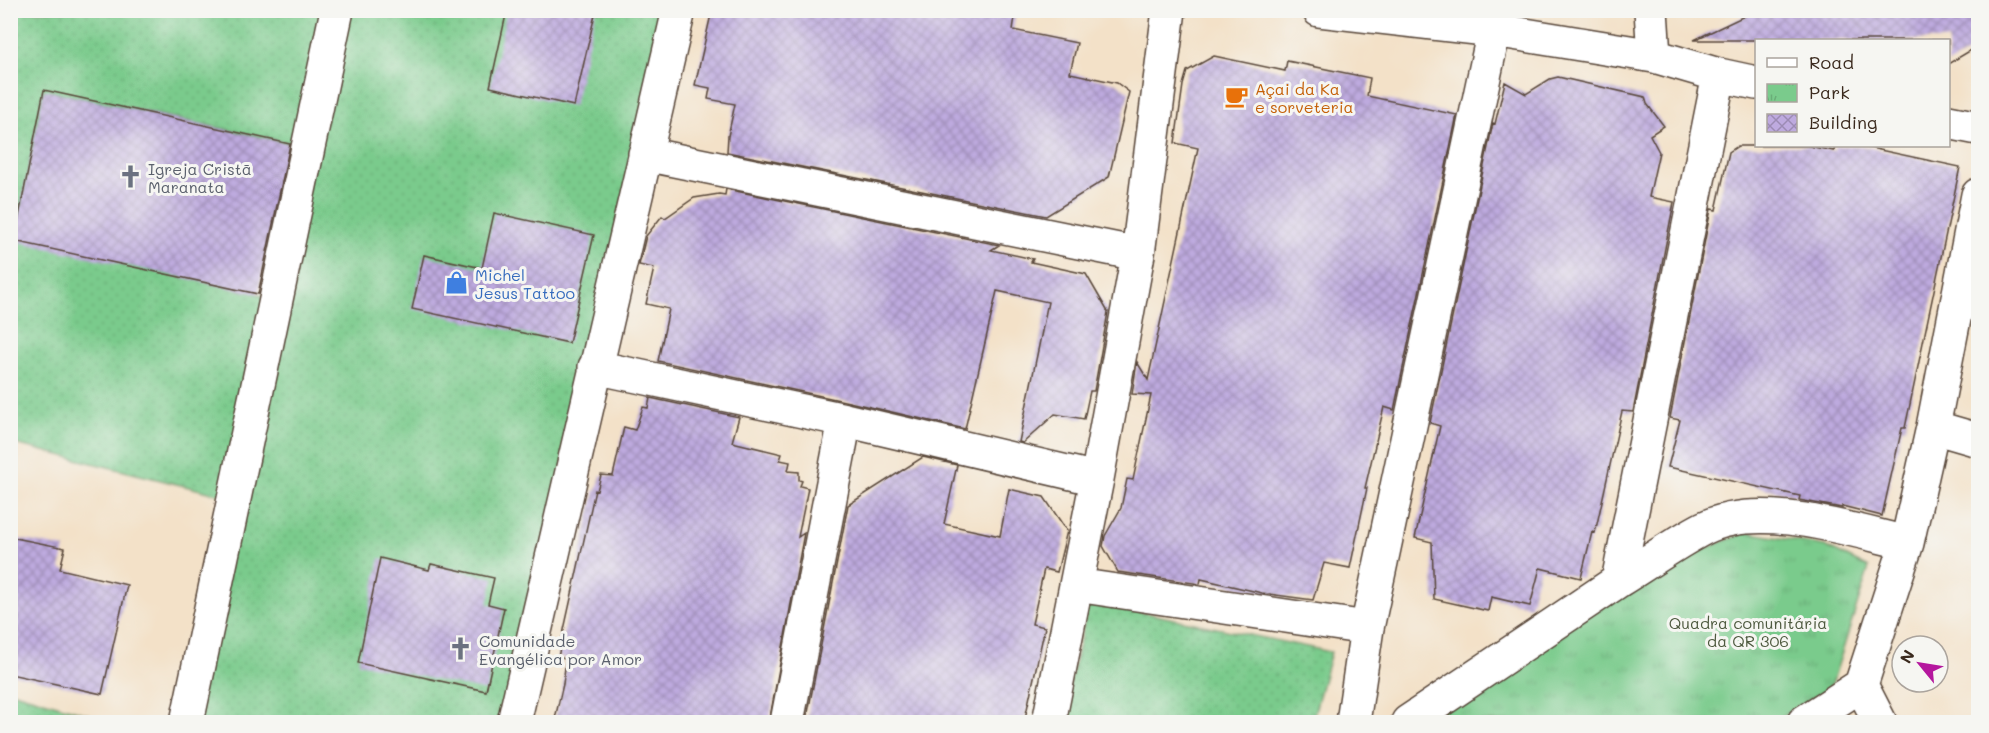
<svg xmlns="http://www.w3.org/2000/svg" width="1989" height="733" viewBox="0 0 1989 733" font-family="Mali,sans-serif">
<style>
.grass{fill:url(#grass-dots);stroke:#5a7a55;stroke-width:1.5;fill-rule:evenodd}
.park{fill:url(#park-tufts);stroke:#5a7a55;stroke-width:1.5}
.building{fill:url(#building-cross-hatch)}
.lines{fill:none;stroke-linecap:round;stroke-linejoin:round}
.minor-casing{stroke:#574538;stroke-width:36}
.minor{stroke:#fff;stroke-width:33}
.labels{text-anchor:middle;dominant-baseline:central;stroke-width:6;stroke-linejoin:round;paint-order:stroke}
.food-label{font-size:16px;fill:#c56008;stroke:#f6f6f2;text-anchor:start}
.worship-label{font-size:16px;fill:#5b616d;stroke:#f6f6f2;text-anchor:start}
.shop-label{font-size:16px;fill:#366cbe;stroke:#f6f6f2;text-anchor:start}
.park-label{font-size:16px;fill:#4e5a3f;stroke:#f6f6f2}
</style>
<defs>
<pattern id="grass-dots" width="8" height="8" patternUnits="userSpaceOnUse" patternTransform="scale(1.5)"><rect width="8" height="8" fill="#7acb8c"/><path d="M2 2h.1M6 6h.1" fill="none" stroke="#6aae78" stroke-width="1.8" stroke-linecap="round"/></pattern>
<pattern id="park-tufts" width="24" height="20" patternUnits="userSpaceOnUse" patternTransform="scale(1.5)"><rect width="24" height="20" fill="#7acb8c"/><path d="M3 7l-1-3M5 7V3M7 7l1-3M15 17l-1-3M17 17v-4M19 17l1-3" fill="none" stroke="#6aae78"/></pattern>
<pattern id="building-cross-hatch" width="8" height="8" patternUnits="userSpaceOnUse" patternTransform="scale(1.5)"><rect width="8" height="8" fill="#beaadf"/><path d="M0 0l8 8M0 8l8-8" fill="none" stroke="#9c8bb4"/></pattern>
</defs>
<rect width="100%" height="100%" fill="#f6f6f2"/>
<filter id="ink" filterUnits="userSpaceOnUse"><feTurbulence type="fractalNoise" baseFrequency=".0167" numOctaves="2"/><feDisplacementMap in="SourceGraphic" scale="12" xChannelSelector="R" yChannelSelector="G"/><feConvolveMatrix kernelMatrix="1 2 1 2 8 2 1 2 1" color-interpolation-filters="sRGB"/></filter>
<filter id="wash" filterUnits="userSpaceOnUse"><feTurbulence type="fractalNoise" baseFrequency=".008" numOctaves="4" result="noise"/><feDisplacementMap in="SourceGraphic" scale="24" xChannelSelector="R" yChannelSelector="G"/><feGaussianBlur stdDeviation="1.35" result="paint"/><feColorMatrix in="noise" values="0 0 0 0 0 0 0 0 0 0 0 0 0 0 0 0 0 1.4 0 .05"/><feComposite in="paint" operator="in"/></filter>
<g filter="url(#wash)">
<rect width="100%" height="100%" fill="#f3e1c8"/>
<path class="grass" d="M11 11H676L514 722H187L225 496 11 443ZM44 90 308 147 276 298 15 240Z
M1089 601 1331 652 1312 722H1061Z
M11 691 113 722H11Z"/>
<path class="park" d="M1747 532 1825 546 1869 568 1831 687 1774 722H1426L1623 581Z"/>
<g id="blocks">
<path class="building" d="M507 10H596L574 106 490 87Z
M712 10H1016L1013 30 1077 43 1070 73 1117 83 1129 92 1109 177 1046 216 727 152 728 136 735 104 708 99 710 88 695 85Z
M1757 10H1978V46L1948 64V40H1694Z
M1214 56 1285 71 1287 61 1370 78 1367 96 1457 115 1394 410 1384 407 1365 488H1367L1350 568 1324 563 1313 600 1262 593 1201 579 1200 584 1118 572 1103 546 1105 536 1121 508 1127 479 1133 480 1151 395 1132 394 1137 362 1148 380 1198 148 1175 143 1183 85 1187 71Z
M1558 77 1645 97 1647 104 1664 126 1650 135 1659 152 1649 197 1674 202 1633 412 1622 411 1595 533 1592 532 1581 578 1540 568 1530 606 1491 597 1488 611 1434 599 1432 542 1415 538 1440 426 1430 423 1493 123 1495 124 1505 82 1526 94 1550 79Z
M44 90 290 144 258 294 14 241Z
M1738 146H1809L1834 151 1835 146H1861L1960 167 1905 428H1902L1882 516 1842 506V508L1799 500 1800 496 1668 467 1680 420 1670 418 1711 209 1716 210 1729 152Z
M726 189 999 245 991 250 1033 259 1031 262 1086 274 1108 312 1094 391H1090L1084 419 1055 414 1023 443 1019 442 1048 302 997 291 965 429 849 402 658 361 669 309 646 304 654 268 639 265 646 236 662 216 665 218 694 198 719 194 725 195Z
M494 213 594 235 569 343 412 309 424 255 482 268Z
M650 398 739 417 732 442 782 454 780 460 790 462 788 471 799 472V480L802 481 800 486 808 488 798 537 804 533 769 723H554L563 684 566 659 558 657 595 490 597 491 601 475 613 476 624 427 635 430 643 407 648 408Z
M923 457 957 465 944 524 1000 536 1009 489 1044 497 1067 531 1057 572 1044 569 1032 624 1045 627 1024 723H806L848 505Z
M10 537 65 548 60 569 127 585 102 694 10 674Z
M380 558 429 570 431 564 494 578 488 604 504 608 486 691 358 663Z"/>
</g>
</g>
<g filter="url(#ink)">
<use href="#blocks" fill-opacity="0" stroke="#574538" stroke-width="1.5"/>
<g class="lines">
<defs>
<path id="minor" d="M1319 10 1494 30 1654 56 1719 75 1756 83
M1651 10 1654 56
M1948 122 1978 128
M645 154 1138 254
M595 367 845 420 787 722
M845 420 1097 479
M1933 427 1978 440
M1618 581C1646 564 1675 543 1704 528 1760 500 1850 530 1907 543
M1076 585 1367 628
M1861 685 1880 722
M187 722 337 10
M514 722 679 10
M1049 722 1097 479 1138 254 1169 10
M1353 722 1367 628 1494 30
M1408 722 1618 581 1719 75
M1804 722 1861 685 1907 543 1933 427 1978 195"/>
</defs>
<use href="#minor" class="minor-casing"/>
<use href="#minor" class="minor"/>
</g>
</g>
<defs>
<symbol id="cafe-bare" viewBox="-9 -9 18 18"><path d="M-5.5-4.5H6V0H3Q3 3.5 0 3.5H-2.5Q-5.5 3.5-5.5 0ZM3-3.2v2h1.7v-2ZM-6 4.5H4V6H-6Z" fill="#e8710a" stroke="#f6f6f2" stroke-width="2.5" paint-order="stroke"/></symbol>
<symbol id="church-bare" viewBox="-9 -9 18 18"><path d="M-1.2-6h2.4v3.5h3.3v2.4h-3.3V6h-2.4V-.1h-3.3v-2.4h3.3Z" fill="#6b7280" stroke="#f6f6f2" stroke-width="2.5" paint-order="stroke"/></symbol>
<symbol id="shop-bare" viewBox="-9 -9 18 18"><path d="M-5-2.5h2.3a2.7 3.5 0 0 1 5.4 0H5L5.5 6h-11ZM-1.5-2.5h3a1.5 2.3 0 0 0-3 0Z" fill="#3f7fe0" stroke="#f6f6f2" stroke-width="2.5" paint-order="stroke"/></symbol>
</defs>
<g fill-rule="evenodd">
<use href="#cafe-bare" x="1220" y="80" width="33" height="33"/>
<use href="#church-bare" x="114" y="160" width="33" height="33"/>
<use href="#shop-bare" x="440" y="266" width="33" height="33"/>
<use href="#church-bare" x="444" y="632" width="33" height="33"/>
</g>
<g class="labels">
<g class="food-label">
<text x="1255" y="88">Açai da Ka<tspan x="1255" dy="18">e sorveteria</tspan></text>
</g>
<g class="worship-label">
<text x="148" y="168">Igreja Cristã<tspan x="148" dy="18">Maranata</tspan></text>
<text x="479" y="640">Comunidade<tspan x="479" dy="18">Evangélica por Amor</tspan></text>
</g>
<g class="shop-label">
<text x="475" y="274">Michel<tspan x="475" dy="18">Jesus Tattoo</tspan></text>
</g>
<g class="park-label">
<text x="1748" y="622">Quadra comunitária<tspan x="1748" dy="18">da QR 306</tspan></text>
</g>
</g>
<rect width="1989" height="733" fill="none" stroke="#f6f6f2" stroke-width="36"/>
<rect x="1755" y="39" width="195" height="108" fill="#f6f6f2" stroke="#aba49d" stroke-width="1.5"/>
<rect x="1767" y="58" width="30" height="9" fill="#ffffff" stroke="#aba49d" stroke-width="1.5"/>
<text x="1809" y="69" font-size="18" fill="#3b2a1e">Road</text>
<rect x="1767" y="84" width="30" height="18" fill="url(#park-tufts)" stroke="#aba49d" stroke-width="1.5"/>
<text x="1809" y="99" font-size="18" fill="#3b2a1e">Park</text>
<rect x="1767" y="114" width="30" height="18" fill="url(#building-cross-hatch)" stroke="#aba49d" stroke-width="1.5"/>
<text x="1809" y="129" font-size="18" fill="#3b2a1e">Building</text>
<g transform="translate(1920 664) rotate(300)"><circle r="28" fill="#f6f6f2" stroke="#aba49d" stroke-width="1.5"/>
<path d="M0-4.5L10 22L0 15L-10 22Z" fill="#b5179e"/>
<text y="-9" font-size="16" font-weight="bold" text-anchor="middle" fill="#3b2a1e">N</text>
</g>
</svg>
